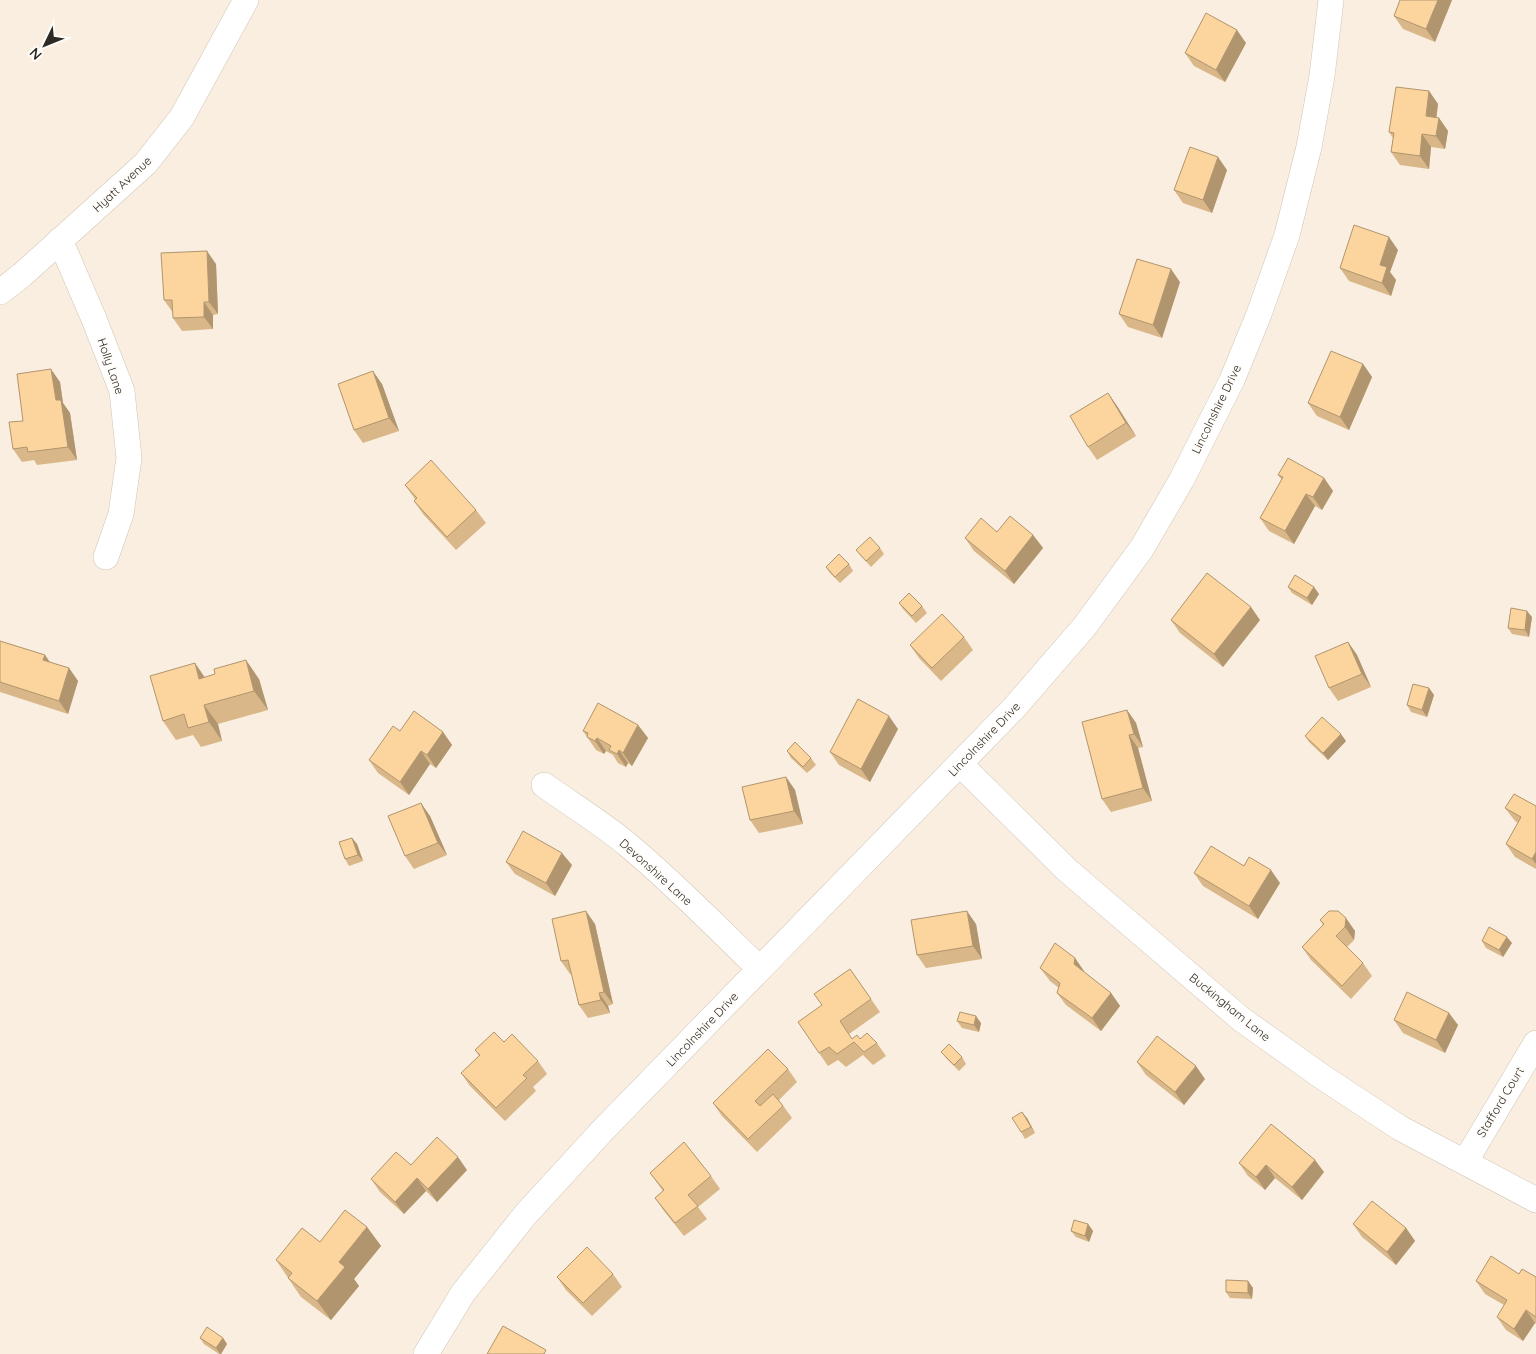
<svg xmlns="http://www.w3.org/2000/svg" width="1536" height="1354" viewBox="0 0 1536 1354" font-family="Quicksand,sans-serif">
<style>
.lines{fill:none;stroke-linecap:round;stroke-linejoin:round}
.minor-casing{stroke:#d0c5b6;stroke-width:26}
.minor{stroke:#fff;stroke-width:25}
.wall{fill:#d9b788}
.shaded-wall{fill:#b0956f}
.building{fill:#fcd59e;stroke:#b0956f}
.labels{text-anchor:middle;dominant-baseline:central;stroke-width:4;stroke-linejoin:round;paint-order:stroke}
.street-label{font-size:12px;fill:#2d2924;stroke:#fffdfa}
</style>
<rect width="100%" height="100%" fill="#f9eedf"/>
<g class="lines">
<defs>
<path id="minor" d="M60 240 94 319 122 391 129 458 121 514 106 557
M0 292 22 275 146 163 182 117 246 0
M960 764 1067 870 1241 1019 1321 1076 1400 1128 1536 1200
M544 785C572 805 602 823 628 845 675 884 717 928 760 969
M1465 1162 1536 1043
M426 1354 463 1293 526 1214 602 1131 1014 708 1085 626 1142 548 1182 479 1232 380 1259 314 1287 235 1309 147 1322 76 1331 0"/>
</defs>
<use href="#minor" class="minor-casing"/>
<use href="#minor" class="minor"/>
</g>
<path class="wall" d="M1400 0H1452L1435 42 1403 29 1394 16Z
M1246 43 1225 82 1194 66 1185 53Z
M1429 91 1438 104 1436 118H1439L1448 131 1445 149 1431 147 1429 169 1400 165 1391 152 1393 138 1389 132Z
M1227 170 1212 213 1183 203 1174 190Z
M1398 250 1390 272 1396 280 1391 296 1349 281 1340 268Z
M216 264 218 314 213 315V329L182 331 173 318V313L164 300Z
M1180 282 1162 338 1128 327 1119 314Z
M1363 364 1372 377 1349 430 1317 416 1308 403Z
M60 382 63 403 70 413 77 460 37 465 34 460 22 462 13 449 23 421Z
M382 384 399 431 363 443 354 430Z
M1108 393 1117 406 1136 436 1097 460 1088 447Z
M1278 475 1324 478 1333 491 1322 510 1315 506 1294 544 1269 531 1260 518 1282 480Z
M405 485 476 510 486 523 456 550 423 514 414 501 415 499Z
M997 532 1033 535 1043 548 1014 584 974 551 965 538Z
M880 548 884 554 871 567 861 556 856 550Z
M849 564 853 571 840 583 830 573 826 567Z
M1288 587H1314L1319 594 1312 605 1292 593Z
M899 603 922 606 927 613 916 623 903 609Z
M1532 617 1529 637 1512 634 1508 628Z
M1171 620H1260L1223 667 1180 633Z
M964 637 973 650 941 681 919 658 910 645Z
M0 641 45 655 49 662 69 668 78 681 68 714 0 692Z
M1348 642 1357 655 1371 687 1338 701 1329 688Z
M204 677 259 679 268 710 218 724 222 741 201 747 193 735 176 740 163 721Z
M1429 688 1434 695 1427 717 1411 712 1407 705Z
M1127 710 1136 723 1143 747 1138 748 1152 801 1111 812 1102 799Z
M638 725 648 738 632 766 628 763 626 767 618 763 613 755 606 751 604 754 596 750 583 731Z
M898 729 870 782 839 765 830 752Z
M400 731 443 732 452 745 436 768 430 764 409 795 378 773 369 760Z
M1305 736 1346 741 1328 760 1309 742Z
M787 751 811 758 816 765 807 773 791 758Z
M786 777 795 790 803 824 759 833 750 820Z
M1536 806V869L1515 857 1506 844 1518 823 1515 821 1505 808Z
M430 816 447 855 414 869 405 856Z
M352 838 357 844 363 861 349 866 345 859Z
M506 862 572 865 555 896 515 874Z
M1194 873 1280 883 1258 919 1203 886Z
M1329 911 1355 931 1354 940 1347 947 1363 963 1372 976 1351 999 1311 960 1302 947 1323 925 1320 920Z
M595 924 613 1004 608 1006 610 1013 588 1018 579 1005 572 974H570L561 961Z
M976 924 982 959 926 968 917 955Z
M1482 941 1512 943 1503 957 1486 948Z
M1075 958 1084 972 1111 993 1120 1006 1101 1031 1066 1005 1057 993 1059 988 1050 981 1040 968Z
M850 969 880 1012 849 1034 852 1039H860L877 1043 886 1056 873 1065 863 1055 846 1067 838 1060 828 1066 819 1053 822 1005Z
M1449 1013 1458 1025 1445 1053 1403 1033 1394 1020Z
M957 1021 981 1023 979 1032 962 1028Z
M504 1042 538 1061 547 1074 533 1087 536 1091 505 1121 470 1086 461 1073 479 1056 475 1050Z
M941 1052 962 1057 966 1064 959 1071 946 1058Z
M1137 1062 1205 1079 1184 1105 1146 1075Z
M788 1069 797 1082 779 1100 792 1118 757 1152 722 1116 713 1103Z
M1027 1118 1035 1133 1025 1139 1021 1132Z
M1239 1163 1324 1172 1302 1200 1275 1178 1265 1190 1248 1176Z
M411 1165 467 1170 437 1202 426 1191 404 1214 380 1192 371 1179Z
M650 1173 711 1176 720 1189 698 1207 707 1219 684 1236 664 1211 655 1198 663 1191Z
M1088 1224 1093 1231 1089 1242 1076 1237 1071 1231Z
M1353 1224 1406 1228 1415 1241 1396 1265 1362 1237Z
M367 1227 381 1246 354 1279 359 1286 331 1320 301 1297 276 1260 320 1242Z
M613 1274 622 1287 592 1316 566 1290 557 1277Z
M1519 1274 1536 1277V1324L1535 1323 1523 1341 1506 1330 1497 1317 1504 1305 1485 1294 1476 1281Z
M1248 1281 1253 1288 1252 1299 1230 1298 1226 1292Z
M200 1338H223L227 1344 221 1354H219L204 1344Z"/>
<path class="shaded-wall" d="M1438 0H1452L1435 42 1426 29Z
M1237 30 1246 43 1225 82 1216 70Z
M1429 91 1438 104 1435 129 1426 116Z
M1439 118 1448 131 1445 149 1436 136Z
M1422 134 1431 147 1429 169 1420 156Z
M1218 157 1227 170 1212 213 1203 200Z
M1389 237 1398 250 1390 272 1396 280 1391 296 1382 283 1380 265Z
M207 251 216 264 218 314 209 302Z
M1171 269 1180 282 1162 338 1153 325Z
M204 302 213 315V329L204 317Z
M1363 364 1372 377 1349 430 1340 417Z
M51 369 60 382 63 403 70 413 77 460 68 447 56 400Z
M373 371 382 384 399 431 389 418Z
M1108 393 1117 406 1136 436 1126 423Z
M1324 478 1333 491 1322 510 1313 497Z
M1306 494 1315 506 1294 544 1285 531Z
M1033 535 1043 548 1014 584 1005 571Z
M1314 587 1319 594 1312 605 1307 598Z
M1251 607 1260 620 1223 667 1214 654Z
M1527 611 1532 617 1529 637 1525 630Z
M1348 642 1357 655 1371 687 1362 674Z
M45 655 54 668 43 660Z
M246 660 259 679 268 710 254 691Z
M195 663 208 682 199 679Z
M69 668 78 681 68 714 59 701Z
M1429 688 1434 695 1427 717 1422 710Z
M204 705 218 724 222 741 209 722Z
M1127 710 1136 723 1143 747 1134 734Z
M889 716 898 729 870 782 861 769Z
M638 725 648 738 632 766 623 753Z
M443 732 452 745 436 768 427 755Z
M1341 734 1346 741 1328 760 1323 753Z
M1129 735 1138 748 1152 801 1143 788Z
M597 738 606 751 604 754 595 741Z
M619 750 628 763 626 767 617 754Z
M421 751 430 764 409 795 400 782Z
M786 777 795 790 803 824 794 811Z
M421 803 430 816 447 855 438 843Z
M352 838 357 844 363 861 358 855Z
M1536 852V864L1532 859Z
M562 853 572 865 555 896 546 883Z
M1271 870 1280 883 1258 919 1249 906Z
M586 911 595 924 613 1004 604 992Z
M967 911 976 924 982 959 973 946Z
M1346 918 1355 931 1354 940 1345 927Z
M1507 937 1512 943 1503 957 1499 950Z
M1075 958 1084 971 1083 977 1074 964Z
M599 993 608 1006 610 1013 601 1000Z
M1111 993 1120 1006 1101 1031 1092 1018Z
M1449 1013 1458 1025 1445 1053 1436 1040Z
M976 1016 981 1023 979 1032 974 1025Z
M1196 1066 1205 1079 1184 1105 1175 1092Z
M1022 1112 1027 1118 1035 1133 1031 1127Z
M458 1157 467 1170 437 1202 428 1189Z
M1315 1160 1324 1172 1302 1200 1292 1187Z
M1266 1165 1275 1178 1265 1190 1256 1177Z
M417 1178 426 1191 404 1214 395 1202Z
M1088 1224 1093 1231 1089 1242 1085 1236Z
M367 1227 381 1246 354 1279 359 1286 331 1320 317 1301 339 1262Z
M1406 1228 1415 1241 1396 1265 1387 1252Z
M1248 1281 1253 1288 1252 1299 1248 1293Z
M1526 1310 1535 1323 1523 1341 1514 1329Z
M223 1338 227 1344 221 1354H220L216 1348Z"/>
<path class="building" d="M1400 0H1438L1426 29 1394 16Z
M1206 13 1237 30 1216 70 1185 53Z
M1396 87 1429 91 1426 116 1439 118 1436 136 1422 134 1420 156 1391 152 1394 133 1389 132Z
M1190 147 1218 157 1203 200 1174 190Z
M1354 225 1389 237 1380 265 1387 267 1382 283 1340 268Z
M207 251 209 302H204V317L173 318 172 300H164L161 253Z
M1137 259 1171 269 1153 325 1119 314Z
M1331 351 1363 364 1340 417 1308 403Z
M51 369 56 400H61L68 447 28 452 27 447 13 449 9 422 23 421 17 374Z
M373 371 389 418 354 430 338 384Z
M1108 393 1126 423 1088 447 1070 416Z
M1288 458 1324 478 1313 497 1306 494 1285 531 1260 518 1283 477 1278 475Z
M431 460 476 510 447 537 414 501 417 498 405 485Z
M1010 516 1033 535 1005 571 965 538 981 518 997 532Z
M870 537 880 548 866 561 856 550Z
M839 554 849 564 835 577 826 567Z
M1207 573 1251 607 1214 654 1171 620Z
M1295 575 1314 587 1307 598 1288 587Z
M909 593 922 606 912 616 899 603Z
M1511 608 1527 611 1525 630 1508 628Z
M942 614 964 637 932 668 910 645Z
M0 641 45 655 43 660 69 668 59 701 0 682Z
M1348 642 1362 674 1329 688 1315 656Z
M246 660 254 691 204 705 209 722 188 728 184 714 163 721 150 676 195 663 199 679 215 674 214 669Z
M1413 684 1429 688 1422 710 1407 705Z
M858 699 889 716 861 769 830 752Z
M598 703 638 725 623 753 619 750 617 754 609 750 611 746 597 738 595 741 587 737 588 733 583 731Z
M1127 710 1134 734 1129 735 1143 788 1102 799 1082 722Z
M414 711 443 732 427 755 421 751 400 782 369 760 393 726 400 731Z
M1322 717 1341 734 1323 753 1305 736Z
M795 742 811 758 803 767 787 751Z
M786 777 794 811 750 820 742 787Z
M1514 794 1536 806V852L1532 859 1506 844 1521 817 1505 808Z
M421 803 438 843 405 856 388 816Z
M523 831 562 853 546 883 506 862Z
M352 838 358 855 345 859 339 842Z
M1211 846 1244 866 1249 857 1271 870 1249 906 1194 873Z
M586 911 604 992 599 993 601 1000 579 1005 568 960 561 961 552 919Z
M967 911 973 946 917 955 911 920Z
M1329 911H1338L1346 918 1345 927 1336 936 1363 963 1342 986 1302 947 1324 924 1320 920Z
M1489 927 1507 937 1499 950 1482 941Z
M1055 943 1075 958 1074 964 1111 993 1092 1018 1057 993 1060 983 1040 968Z
M850 969 871 999 840 1021 852 1039 857 1035 860 1039 867 1033 877 1043 864 1052 854 1042 837 1054 829 1047 819 1053 798 1022 822 1005 814 994Z
M1407 992 1449 1013 1436 1040 1394 1020Z
M960 1012 976 1016 974 1025 957 1021Z
M494 1032 504 1042 512 1034 538 1061 523 1075 527 1078 496 1108 461 1073 480 1055 475 1050Z
M1157 1036 1196 1066 1175 1092 1137 1062Z
M949 1044 962 1057 954 1065 941 1052Z
M768 1049 788 1069 755 1101 760 1106 773 1094 783 1106 748 1139 713 1103Z
M1022 1112 1031 1127 1021 1132 1012 1118Z
M1271 1124 1315 1160 1292 1187 1266 1165 1256 1177 1239 1163Z
M437 1137 458 1157 428 1189 417 1178 395 1202 371 1179 396 1152 411 1165Z
M684 1142 711 1176 688 1195 698 1206 675 1223 655 1198 664 1190 650 1173Z
M1372 1201 1406 1228 1387 1252 1353 1224Z
M345 1210 367 1227 339 1262 345 1267 317 1301 288 1278 292 1273 276 1260 302 1228 320 1242Z
M1074 1220 1088 1224 1085 1236 1071 1231Z
M587 1247 613 1274 583 1303 557 1277Z
M1491 1256 1519 1274 1522 1269 1536 1277V1317L1526 1310 1514 1329 1497 1317 1507 1300 1476 1281Z
M1226 1280 1248 1281V1293L1226 1292Z
M503 1326 546 1350 544 1354H487Z
M207 1327 223 1338 216 1348 200 1338Z"/>
<g class="labels">
<g class="street-label">
<text transform="translate(122 184) rotate(-43)">Hyatt Avenue</text>
<text transform="translate(111 366) rotate(71)">Holly Lane</text>
<text transform="translate(1216 409) rotate(-64)">Lincolnshire Drive</text>
<text transform="translate(984 739) rotate(-46)">Lincolnshire Drive</text>
<text transform="translate(656 872) rotate(42)">Devonshire Lane</text>
<text transform="translate(1230 1007) rotate(39)">Buckingham Lane</text>
<text transform="translate(702 1029) rotate(-46)">Lincolnshire Drive</text>
<text transform="translate(1500 1102) rotate(-59)">Stafford Court</text>
</g>
</g>
<g transform="translate(45 45) rotate(227)" stroke="#fffdfa" stroke-width="4" paint-order="stroke">
<path d="M0-4L9 19L0 12L-9 19Z" fill="#2d2924"/>
<text y="-8" font-size="14" font-weight="bold" text-anchor="middle" fill="#2d2924">N</text>
</g>
</svg>
